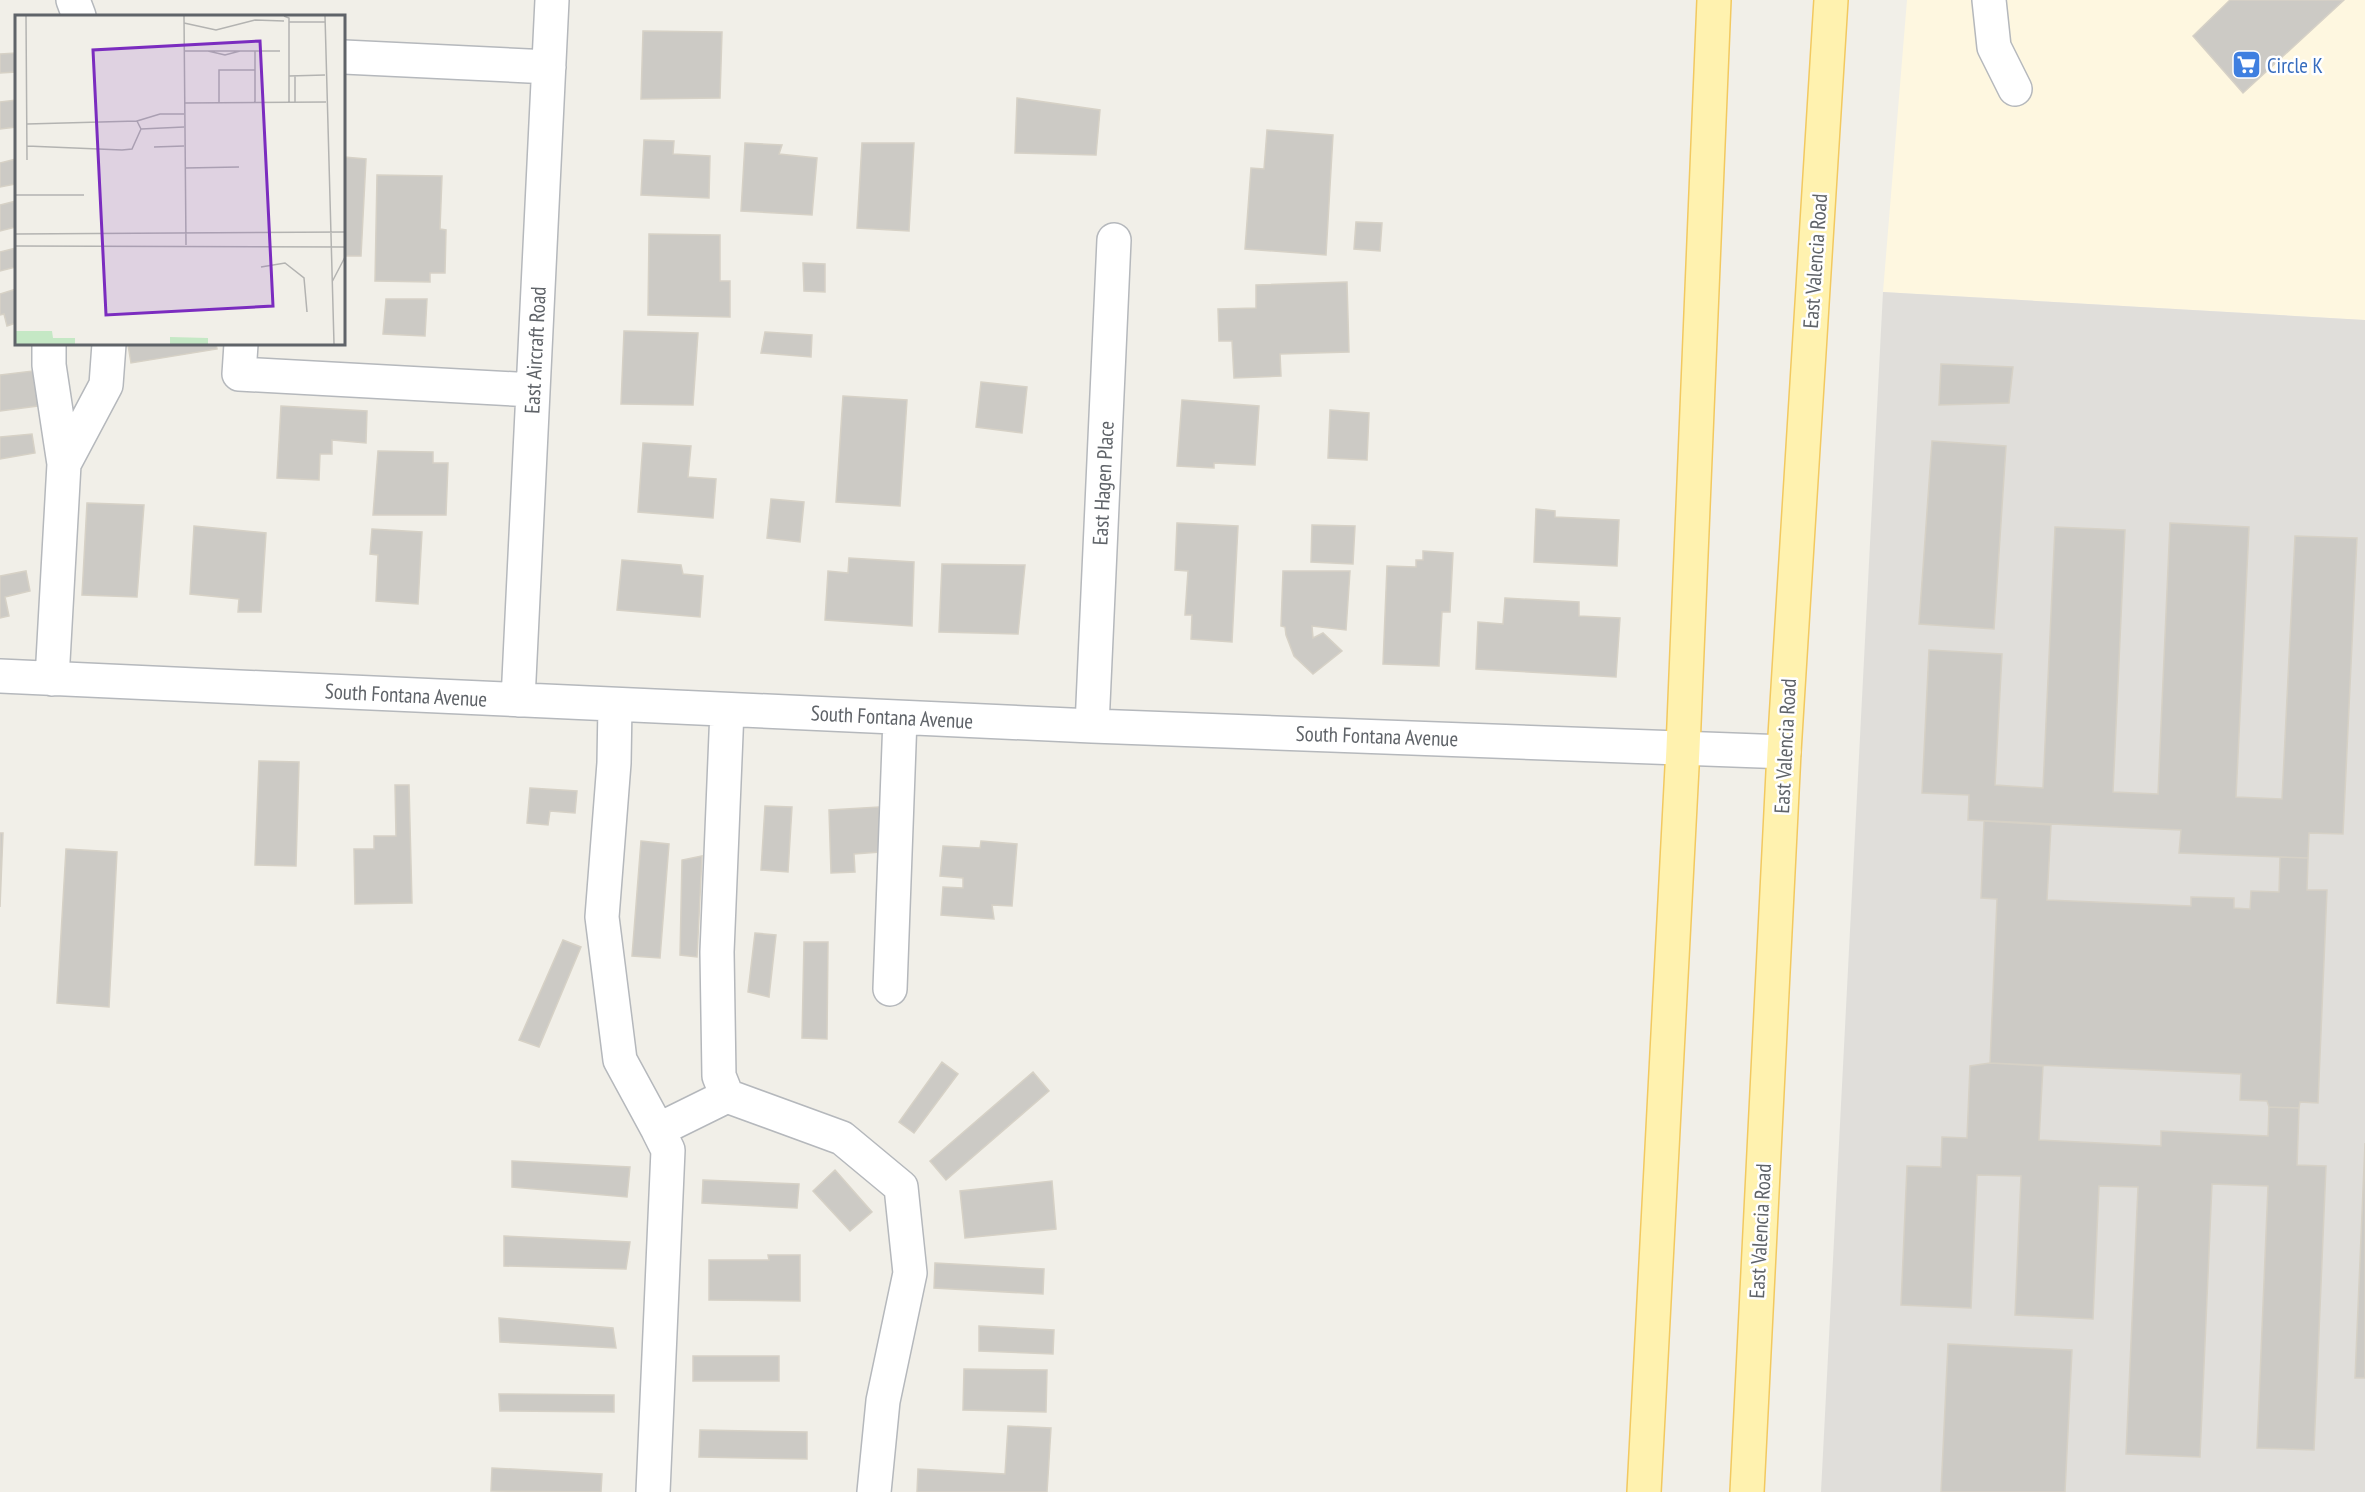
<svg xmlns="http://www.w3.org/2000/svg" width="2365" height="1492" viewBox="0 0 2365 1492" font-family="'PT Sans Narrow',sans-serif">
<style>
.commercial{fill:#fef7e0}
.industrial{fill:#e0deda}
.building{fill:#cccac5;stroke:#d6d1c6;stroke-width:1.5}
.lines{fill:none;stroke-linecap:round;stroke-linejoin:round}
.minor-casing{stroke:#b5b8bc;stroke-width:36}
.major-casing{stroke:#f2c960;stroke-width:36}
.minor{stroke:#fff;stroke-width:33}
.major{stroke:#fff2af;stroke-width:33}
.labels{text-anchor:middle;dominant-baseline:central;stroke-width:5;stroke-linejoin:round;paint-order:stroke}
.shop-label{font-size:21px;fill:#366cbe;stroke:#fff;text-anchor:start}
.street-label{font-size:21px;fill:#5f6368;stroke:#fff}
.inset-road{fill:none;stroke:#b3b3b1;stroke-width:1.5}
.view{fill:#7b2cbf;fill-opacity:0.15;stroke:#7b2cbf;stroke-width:3}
.inset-edge{fill:none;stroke:#5f6368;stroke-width:3}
</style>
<rect width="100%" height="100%" fill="#f1efe8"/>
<path class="commercial" d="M1907 0H2365V320L1883 292Z"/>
<path class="industrial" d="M1883 292 2365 320V1492H1821Z"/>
<path class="building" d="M2230 0H2344L2243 93 2193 36Z
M643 31 722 32 720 98 641 99Z
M16 53V72L0 73V54Z
M1017 98 1100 110 1096 155 1015 153Z
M16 100V127L0 129V102Z
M1267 130 1333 135 1326 255 1245 249 1251 168 1264 169Z
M644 140 674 141 673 154 710 156 709 198 641 195Z
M745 143 782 145 779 154 817 158 812 215 741 211Z
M862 143H914L909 231 857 228Z
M344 157 366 159 361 256H344Z
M16 159V184L0 187V163Z
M377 175 442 176 440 229 446 230 445 273H430V282L375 281Z
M16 201V227L0 231V205Z
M1356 222 1382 223 1380 251 1354 249Z
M649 234 720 235V281H730V317L648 315Z
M16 248V267L0 271V252Z
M803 263 825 264V292L804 291Z
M1347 282 1349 352 1280 354 1281 376 1234 378 1232 341H1219L1218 309 1256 308V285Z
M16 289V323L7 326 4 314 0 315V294Z
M386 299H427L425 336 383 334Z
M624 331 698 333 693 405 621 404Z
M765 332 812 335 811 357 761 353Z
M136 344H216L217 349 131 363 128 345Z
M1941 364 2013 367 2009 403 1939 405Z
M41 370 45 405 0 411V375Z
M981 382 1027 387 1022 433 976 427Z
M843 396 907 400 900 506 836 502Z
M1182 400 1259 406 1255 465 1214 463V468L1177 466Z
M281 406 367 411 366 443 332 440V454H320L319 480 277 478Z
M1330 410 1369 413 1367 460 1328 458Z
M32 434 35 453 0 459V437Z
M1932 441 2006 446 1994 629 1919 624Z
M643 443 691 446 688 477 716 479 713 518 638 512Z
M378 451 433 452V463H448L446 515H373Z
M771 499 804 502 800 542 767 538Z
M87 503 144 505 137 597 82 595Z
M1536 509 1555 511V517L1619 520 1617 566 1534 562Z
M1177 523 1238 526 1232 642 1191 639 1192 615H1185L1188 571 1175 570Z
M2170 523 2249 527 2236 797 2282 799 2295 536 2357 538 2343 834 2309 833 2308 858 2179 853 2181 830 1968 820 1969 795 1922 793 1929 650 2002 654 1995 785 2043 788 2055 527 2125 530 2113 792 2158 794Z
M1312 525 1355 526 1353 564 1311 562Z
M194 526 266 533 261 612H238L239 599 190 594Z
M372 529 422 532 418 604 376 601 378 555 370 554Z
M1423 551 1453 553 1450 612H1442L1439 666 1383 664 1387 566 1416 567V560H1423Z
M849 558 914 562 912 626 825 620 828 571 848 573Z
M622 560 681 565 683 574 703 576 700 617 617 610Z
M942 564 1025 565 1018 634 939 632Z
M26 571 30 591 5 597 9 616 0 618V576Z
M1283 571H1350L1346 630 1312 626 1313 638 1323 633 1342 651 1313 674 1294 656 1286 635 1285 627 1281 626Z
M1505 598 1579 602V616L1620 618 1616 677 1476 669 1478 622 1503 624Z
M259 761 299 762 296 866 255 865Z
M395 785H409L412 903 355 904 354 849H374V836H396Z
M530 788 577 791 575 813 550 811 548 825 527 823Z
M765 806 792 807 788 872 761 870Z
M879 807 880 852 854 854 855 872 831 873 829 810Z
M1984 821 2051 825 2047 900 2191 906V897L2234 898V908L2250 909 2251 891 2279 892 2280 857 2308 858 2307 890H2327L2318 1103 2300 1102 2299 1108 2269 1107 2267 1101 2240 1100 2241 1074 1990 1063 1997 899 1981 898Z
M0 833H3L0 907Z
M641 841 669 844 660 958 632 956Z
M981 841 1017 844 1012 906 992 905 994 919 941 915 943 887 963 888V878L940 876 943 846 980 848Z
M66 849 117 852 109 1007 57 1003Z
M702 856 697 957 680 955 682 860Z
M755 933 776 935 769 997 748 992Z
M563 940 581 947 539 1047 519 1040Z
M804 942H828L827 1039 802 1038Z
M942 1062 958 1074 914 1133 899 1122Z
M1990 1063 2043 1066 2039 1140 2161 1146V1131L2268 1136 2269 1107 2299 1108 2297 1165 2326 1166 2314 1450 2257 1448 2268 1186 2212 1184 2200 1457 2126 1454 2138 1187 2099 1186 2093 1319 2015 1315 2021 1176 1977 1175 1971 1308 1901 1305 1907 1166 1941 1167 1942 1137 1967 1138 1970 1066Z
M1033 1072 1049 1091 946 1180 930 1161Z
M2365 1143V1378H2355Z
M512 1161 630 1167 627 1197 512 1187Z
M835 1170 872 1212 850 1231 813 1191Z
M703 1180 799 1184 797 1208 702 1203Z
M1052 1181 1056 1229 965 1238 960 1191Z
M504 1236 630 1242 626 1269 504 1266Z
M768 1255H800V1301L709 1300V1260H769Z
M935 1263 1044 1269 1043 1294 934 1288Z
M499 1318 613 1328 616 1348 500 1342Z
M979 1326 1054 1330 1053 1354 979 1351Z
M1948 1344 2072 1350 2065 1492H1941Z
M693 1356H779V1381H693Z
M964 1369 1047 1370 1046 1412 963 1410Z
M499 1394 614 1395V1412L500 1411Z
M1008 1426 1051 1428 1047 1492H917L918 1469 1005 1474Z
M700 1430 807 1432V1459L699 1457Z
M492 1468 602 1474 601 1492 491 1491Z"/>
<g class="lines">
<defs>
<path id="minor" d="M73 0 79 16
M1989 0 1994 47 2015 89
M344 57 549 67
M49 344V365L64 464 52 679
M241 344 239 374 533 390
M64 464 106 385 109 344
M0 676 1092 726 1784 752
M518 700 552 0
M615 705 614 763 602 917 620 1060 658 1130 727 1096 719 1076 717 952 727 710
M1092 726 1114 240
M890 989 900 718
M727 1096 842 1138 901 1187 910 1273 883 1401 874 1492
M653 1492 668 1150 658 1130"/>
<path id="major" d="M1644 1492 1683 748 1714 0
M1747 1492 1784 752 1831 0"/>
</defs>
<use href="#minor" class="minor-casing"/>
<use href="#major" class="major-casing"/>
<use href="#minor" class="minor"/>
<use href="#major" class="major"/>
</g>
<defs>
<symbol id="supermarket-square" viewBox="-11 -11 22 22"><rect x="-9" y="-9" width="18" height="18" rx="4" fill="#3f7fe0" stroke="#fff"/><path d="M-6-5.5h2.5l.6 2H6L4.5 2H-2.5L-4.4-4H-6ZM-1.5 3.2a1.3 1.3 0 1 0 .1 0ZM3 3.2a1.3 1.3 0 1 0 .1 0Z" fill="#fff"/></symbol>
</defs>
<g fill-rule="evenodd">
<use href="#supermarket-square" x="2230" y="48" width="33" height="33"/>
</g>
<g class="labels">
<g class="shop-label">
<text x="2267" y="65">Circle K</text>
</g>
<g class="street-label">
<text transform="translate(1815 261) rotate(-86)">East Valencia Road</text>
<text transform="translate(535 350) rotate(-87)">East Aircraft Road</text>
<text transform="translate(1103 483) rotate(-87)">East Hagen Place</text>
<text transform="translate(406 695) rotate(3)">South Fontana Avenue</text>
<text transform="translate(892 717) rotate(3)">South Fontana Avenue</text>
<text transform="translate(1377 736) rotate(2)">South Fontana Avenue</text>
<text transform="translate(1785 746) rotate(-87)">East Valencia Road</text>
<text transform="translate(1760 1231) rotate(-87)">East Valencia Road</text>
</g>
</g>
<g transform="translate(15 15)">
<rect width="330" height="330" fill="#f1efe8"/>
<path d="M0 316H37L38 323H60V329H0ZM155 322 193 323V329H155Z" fill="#c5e8c5"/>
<path class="inset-road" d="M11 1 12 145M169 1 171 230M269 1 274 3V88M310 1 319 329M274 7H310M169 8 201 15 240 5 269 6M169 36H265M193 36 210 40 225 36M240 36V88M274 61 310 60M280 61V87M169 88 311 87M204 88V55H240M169 99H145L122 106 126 114 169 112M12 109 122 106M12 131 107 135 117 134 126 114M139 132 169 131M170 153 224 152M0 180H69M0 219 330 217M0 231 330 232M246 252 270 248 289 263 292 297M317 267 330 242"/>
<path class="view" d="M245 26 258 291 91 300 78 35Z"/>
<rect width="330" height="330" class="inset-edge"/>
</g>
</svg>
